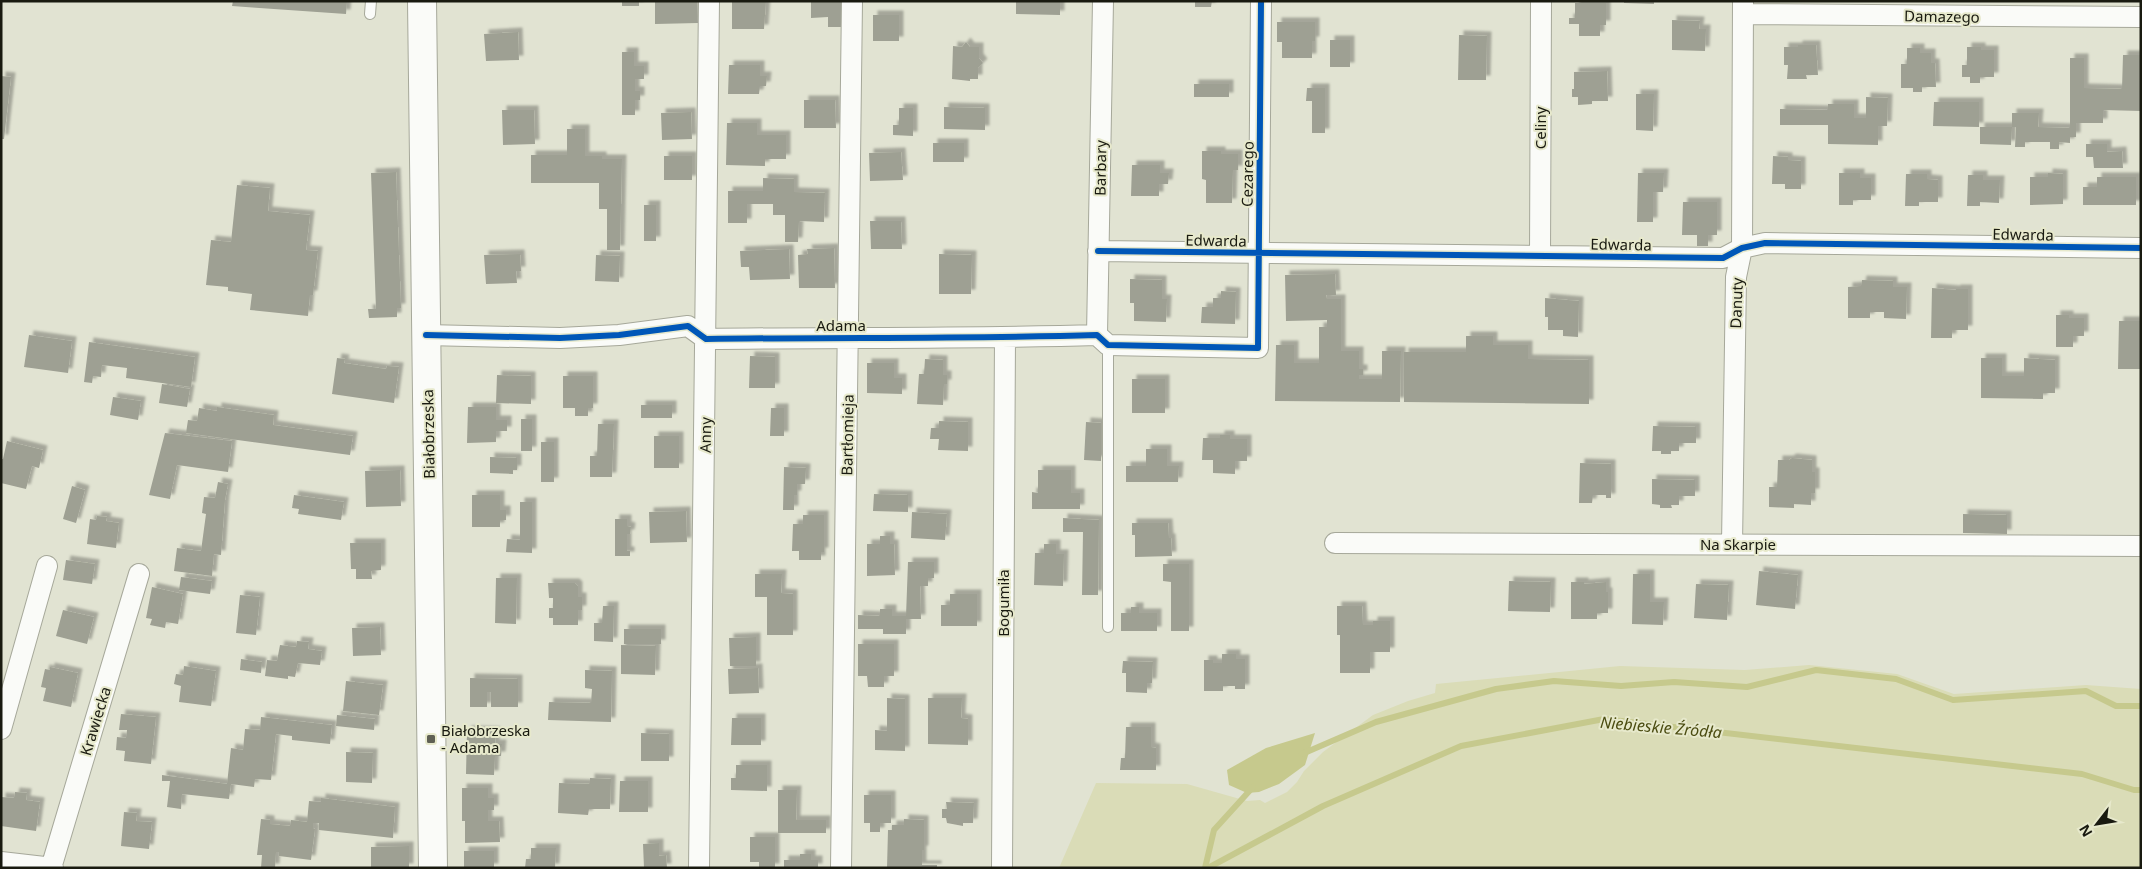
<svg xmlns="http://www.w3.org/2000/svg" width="2142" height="869" viewBox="0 0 2142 869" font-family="'Noto Sans',sans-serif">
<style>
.green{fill:#dadcb7}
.water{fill:#c6c98d}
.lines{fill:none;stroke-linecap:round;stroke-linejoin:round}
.stream{stroke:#c6c98d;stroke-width:6}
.building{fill:#9ea093;filter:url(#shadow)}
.service-casing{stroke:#a6a89a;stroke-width:12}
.minor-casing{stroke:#a6a89a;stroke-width:22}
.secondary-casing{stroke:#a6a89a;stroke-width:30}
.service{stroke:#fafbf8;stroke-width:10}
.minor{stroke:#fafbf8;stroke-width:20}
.secondary{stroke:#fafbf8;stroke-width:28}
.cycleway-casing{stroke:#e7e9cc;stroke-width:9}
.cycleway{stroke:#0057b8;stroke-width:6}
.poi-dot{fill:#5f6054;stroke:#e7e9cc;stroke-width:2}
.labels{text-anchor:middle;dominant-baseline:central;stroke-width:4;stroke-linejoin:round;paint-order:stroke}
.street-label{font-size:15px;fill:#191a10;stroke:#e7e9cc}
.poi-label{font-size:15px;fill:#191a10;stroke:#e7e9cc;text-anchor:start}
.water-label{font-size:16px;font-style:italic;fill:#4b4c11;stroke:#e7e9cc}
</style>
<defs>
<filter id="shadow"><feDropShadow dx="4.5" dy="-4.5" stdDeviation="1" flood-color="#0004"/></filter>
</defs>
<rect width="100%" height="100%" fill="#e1e3d2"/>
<path class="green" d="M1809 665 1897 674 1954 694 2086 685 2141 689V868H1059L1096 783 1187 784 1247 801 1260 800 1265 803 1287 792 1297 782 1304 771 1323 752 1373 715 1408 701 1435 693 1436 684 1620 666 1745 670Z"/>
<path class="water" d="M1315 733 1305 765 1279 784 1259 792 1247 793 1229 785 1227 770 1266 748Z"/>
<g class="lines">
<path class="stream" d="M1302 754 1376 722 1496 689 1554 681 1621 686 1674 682 1747 687 1816 670 1896 679 1953 700 2086 691 2116 706H2141
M1205 868 1214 830 1253 787
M1208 868 1323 806 1461 746 1604 719 2082 774 2134 790H2141"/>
</g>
<path class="building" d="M233 1H347L346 14 232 6Z
M622 1H639V6H622Z
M655 1H697L698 23 655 24Z
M732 1H766L764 29H732Z
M811 1H843L844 27H828V17L811 18Z
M1016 1H1060V15L1016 14Z
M1195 1H1212L1211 7H1195Z
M1624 1H1654V4L1624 3Z
M1575 3H1606V25H1600V36H1579V24H1569V18H1575Z
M873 15H899V41H873Z
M1672 20 1700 21 1699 29H1706L1705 51 1672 50Z
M1277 22H1315V41H1312V58H1282V42H1277Z
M518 32 519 60 486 61 484 34Z
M1459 35 1487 36 1486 80H1458Z
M1330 40H1350V67H1330Z
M966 42 970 47H979V58L983 63 978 68V79H970V81L952 79 953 46 962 47Z
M1798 45H1816L1818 75H1806L1807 79H1787L1788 65H1784V47H1798Z
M1967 47H1981V50H1994V77H1980V83H1970V77H1962V65H1967Z
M1907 48H1920V53H1931V63H1935L1936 87H1922V92H1913V88H1901V64H1907Z
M622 52H634V66H644V79H635V91H640V100H635V115H622Z
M2123 55H2141V111L2103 110V123H2076V137H2070V143L2059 142V149H2050V142H2025V147H2015L2016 127H2012L2011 145 1980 144V127H2012V113H2039L2038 127 2070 128V58H2084V88L2122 89Z
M729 65H760V76H767L766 86H760L759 94H728Z
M1607 71 1608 101H1592V104L1578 105V97H1572V89H1574V72Z
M1 76 11 77 4 139H1Z
M1194 84H1229V97H1194Z
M1307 88H1325V133H1312V101H1306Z
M1636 94H1654L1653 131 1636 130Z
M1866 97 1888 98 1887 126H1878V145L1828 144V125H1780V109L1828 110V104H1854V118H1866Z
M804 100H835L836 128H804Z
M1934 102H1979V127L1933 126Z
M944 107 985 108V130L944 129Z
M899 108H913V136L893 135V125H899Z
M502 110H534L535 144 503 145Z
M691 112 692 139 662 140 661 113Z
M727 123H757V135H786V159H765V166L726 165Z
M567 129H585V156H602V159H622L620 250H607V209H599V183H531V155H567Z
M933 143H964V162H933Z
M2086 144H2107V152L2122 151 2123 168H2094L2093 157H2086Z
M1202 151H1221V154H1238V170H1233L1232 203H1206V180L1202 179Z
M901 152 903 180 870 181 869 153Z
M664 156H692V180H664Z
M1773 156 1788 157V160L1801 161V189H1785V184H1772Z
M1132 165H1160V173H1169L1168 184H1159V196H1131Z
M396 172 401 308H397V317L369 318 368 309H376L371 173Z
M1638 173H1664L1663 192H1653V222H1637Z
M1839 173H1860V178H1871V200H1853V205H1839Z
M2048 173 2063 174V204L2030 205V177H2048Z
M1906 174H1927V179L1938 180V202H1919V206H1905Z
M1968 175H1983V180H2000L1999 203 1980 202V206H1967Z
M2097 177H2136V205H2083V187H2097Z
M763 178 794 179V192L825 193 824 222 799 221 798 242H785V215H773V204H747V223H728V191H763Z
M237 185 270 188 268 211 310 215 306 250 318 251 313 295H310L308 316 250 310 252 294 228 291V287L206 285 211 240 231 242Z
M1683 202H1717V235H1708V246H1697V235H1682Z
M644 205H656V241H644Z
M870 221H901L902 249H871Z
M834 248 835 288H799L798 255 808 254 807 249Z
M789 249 790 279 750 280 749 267H741L740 251Z
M520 254 521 271H516L517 283 486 284 484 255Z
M939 254 972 255 971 294H939Z
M596 255 620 256 619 282 595 281Z
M1335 274 1336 295H1326L1327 299H1341V351H1359V369H1363V375H1359V379H1382V351H1401L1400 402 1275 401 1276 345H1294V363H1319V327H1327V320L1286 321 1285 275Z
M1130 279 1162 280V299H1167L1166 322 1134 321V303H1130Z
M1862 280 1893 281V287H1907L1906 319 1884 318V312H1870V318H1848V287L1861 286Z
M1932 288 1956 290V289H1968V330H1952V338H1931Z
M1221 291 1236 292 1235 324 1201 323 1202 307H1213V298H1221Z
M1545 298 1579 301 1578 337 1563 336V330H1548V317H1545Z
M2056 315H2069V318H2084V336H2073V347H2056Z
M2119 321H2141V369H2118Z
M29 335 72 341 68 373 24 367Z
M1466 336H1493V345H1528V359L1589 360V404L1404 402V352H1466Z
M89 342 195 357 191 387 126 378 127 368 102 365 101 377 93 376 92 383 84 382Z
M750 356 775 357V388H749Z
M337 358 345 359 344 363 386 369 387 366 399 367 394 403 332 394Z
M1981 358H2002V376H2024V358L2055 360V393H2043V399L1981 398Z
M925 359 943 360V375H947V384H944L943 405 917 404 919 374H924Z
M867 363H894V378H902V394L867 393Z
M497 375 531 376V404L496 403Z
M563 376H593V408H588V416H575V408H563Z
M1132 379H1165V413H1132Z
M162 384 190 389 187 407 159 403Z
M113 397 141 401 138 420 110 415Z
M641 405H672V418H641Z
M217 407 274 415 273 425 353 436 350 455 186 433 188 420 197 421 199 408 217 411Z
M468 407H496V420H507V431H496V442L467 443Z
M771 408H784V436H770Z
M521 419H532V451H521Z
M939 421 968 422V451L938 450 939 439H930L931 428H939Z
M1086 422 1101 423V461L1084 460Z
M598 424H614L612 477H590V456H597Z
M1653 426 1696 427V443H1679V451H1671V454H1661V451H1652Z
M165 433 232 441 228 472 177 465 170 499 149 495Z
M1220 435H1230V439H1247V461H1235V474L1213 473V460H1202L1203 438H1220Z
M654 436H679V468H654Z
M7 441 43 450 39 468 32 466 26 489 1 483V459H3Z
M541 442H554V482H541Z
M1146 449H1167V466H1179L1178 482H1126V466H1146Z
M490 457 517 458V470H513V474L490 473Z
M1792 458 1812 460V472H1815V493H1811V505L1794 504V508L1769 507V487H1777L1778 460H1789Z
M1580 463 1611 464V498H1606V495H1593L1592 503H1579Z
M784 467 806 468 805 484H797V495H794V510H783Z
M400 470 401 506 366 507 365 471Z
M1038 470H1071V493H1080V509H1032V492L1038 493Z
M1652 479 1695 480V496H1679V505H1671L1672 508H1660V505L1652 504Z
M218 482 228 484 225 500 221 555 214 554 212 576 174 571 177 548 201 551 206 514 202 513 204 497 215 498Z
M72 486 85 490 76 523 63 519Z
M874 494 908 495V512L873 511Z
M294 495 344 502 341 520 298 514 299 509 292 508Z
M472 495H500V510H506V520H500V527H472Z
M520 502H532V553L506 552 507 539 520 540Z
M686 511 687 542 650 543 649 512Z
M912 512 947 514 945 540 911 538Z
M1963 514 2007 515V534L1963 533Z
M803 515H824V552H821V560H799V551H792L793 524H803Z
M97 516 107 517 106 521 119 523 116 548 87 544 90 519 96 520Z
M1063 518 1099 520 1098 595H1082L1083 532H1063Z
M615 519H627V526L631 527 630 534H627V551H630V556H615Z
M1132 523H1168L1169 538H1171L1172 556 1135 557V535H1132Z
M880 536H890V544H894L895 575 867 576V544H880Z
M350 543H381V570L371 571 372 579H356V569H351Z
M1044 544H1056V554H1064L1063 586 1034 585 1035 553H1044Z
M66 560 95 564 92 584 63 580Z
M908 562H934V578H928V586H920L921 619H906V634H883V629H858V615L880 616V609H892V616H906Z
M1163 564H1189V631H1171V582L1163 581Z
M1759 571 1798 575 1795 609 1756 605Z
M755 574H782L781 593 793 594V635H767V597H755Z
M1633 574H1650V602H1664L1663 625 1632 624Z
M181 577 212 581 210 594 179 590Z
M496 578H517L516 624 495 623Z
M1509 581 1551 582 1550 612 1508 611Z
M1571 582H1584V584L1606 582V592H1608V613H1597V619H1571Z
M548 583H575L578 586V597H582V610H578V625H553V618H549V608H553V598H549Z
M1696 584 1729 585 1727 620 1694 618Z
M152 587 183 594 178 624 166 622 165 628 150 625 152 619 146 618Z
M950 594H977V626H941V605H950Z
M240 595 260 597 256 635 236 633Z
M603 606H614L613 642 594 641V623H602Z
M1337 606H1362L1363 625H1373V621H1390V652H1370V673H1340V635H1337Z
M1131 607H1139V613H1157V631H1121V613H1131Z
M63 610 94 617 87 644 56 636Z
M380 627 381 655 353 656 352 628Z
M624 629H661V644H624Z
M756 637V666H730L729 638Z
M297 641 309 642 308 649 322 651 320 665 298 663 295 677 288 676V679L265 676 267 660 277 661 280 645 296 647Z
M858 644H894V676H884V687H868L867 676H858Z
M621 645 656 646 655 675 621 674Z
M1222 654H1236V659H1245V689H1235V686H1223V691H1204V660H1213V663H1222Z
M241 659 262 662 261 673 240 670Z
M1123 661 1153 662 1152 683H1147V693L1126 692V673H1122Z
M184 666 216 671 211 706 179 702 181 686 174 684 176 674 183 675Z
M50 667 78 673 71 707 43 701 46 688 41 687 45 669 50 670Z
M758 668 759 693 729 694 728 669Z
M585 670 612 671 611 722 548 720 549 702 591 703 592 689 585 688Z
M470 678 518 679V707H491V692H487V707H470Z
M346 681 383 685 379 715 343 711Z
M887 698 905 699V751L875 750V730L887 731Z
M928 698H962L961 718 968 719V745L928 744Z
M121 714 156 717 151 764 124 761 125 751 116 750 117 737 126 738 127 730H119Z
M337 715 375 719 374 730 336 726Z
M261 717 332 725 330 744 292 740V736L276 734 271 780 255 779 254 787 231 784 229 799 182 794 181 809 167 807 170 781H162V775L227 784 231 748 243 750 245 729 260 730Z
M732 718H761V745H731Z
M1126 727H1151V747L1156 748V770H1120L1121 758H1125Z
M467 730 496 731 495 744H502L501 756H495L494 775 466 774Z
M641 733 669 734V761H641Z
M346 752 373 753 372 783 346 782Z
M736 765H767V791L731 790V778H736Z
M590 778 611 779 610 809H589L588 815 558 813 559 783 590 784Z
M620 781H648V812H619Z
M462 788H488V798H494V810H488V821H499L500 842 465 843V821H462Z
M778 790H797L796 820H826V833H778Z
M15 792 27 793 26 800 40 802 36 831 1 826V797L14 798Z
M864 795H891V823H880V832H870V823H864Z
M321 798 395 807 393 838 319 830V823H313V828L315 829 311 860 279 856V852H276L275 868H261L262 855H257L261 819 270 820V824L290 826 291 820 307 822 309 801 321 802Z
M946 802 974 803 973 823H963V826L947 823 946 818H942V809H947Z
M124 812 137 813 136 821 152 822 149 849 121 846Z
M904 819 924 820V850H922V865H937V868H887L888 830H892V825H904Z
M750 837H775V868H759V862H750Z
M659 843V856L666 855 667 868H644L643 844Z
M409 846V868H371V847Z
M531 848H556L555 868H525L526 859H531Z
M464 851H494V868H464Z
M800 854H811V860H818V868H784V860H800Z"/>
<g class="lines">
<defs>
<path id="service" d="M370 14 371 1
M1108 345V627"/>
<path id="minor" d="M1743 14 2141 17
M1098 251 1723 258 1742 248 1765 243 2141 248
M1540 256 1541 1
M426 335 560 338 619 335 688 326 706 339C837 337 967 339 1097 335L1108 345 1258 348 1261 1
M1097 335 1103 1
M1335 543 2141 546
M1732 544 1736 277 1742 248 1743 1
M1 729 47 566
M1 862 53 868
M51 868 139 574
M699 868 709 1
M841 868 852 1
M1002 868 1005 338"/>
<path id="secondary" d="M422 1 433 868"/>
</defs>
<use href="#service" class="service-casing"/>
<use href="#minor" class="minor-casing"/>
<use href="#secondary" class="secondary-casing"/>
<use href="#service" class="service"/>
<use href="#minor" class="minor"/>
<use href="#secondary" class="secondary"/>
<defs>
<path id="cycleway" d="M1098 251 1723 258 1742 248 1765 243 2141 248
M426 335 560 338 619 335 688 326 706 339C837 337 967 339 1097 335L1108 345 1258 348 1261 1"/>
</defs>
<use href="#cycleway" class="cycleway-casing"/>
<use href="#cycleway" class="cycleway"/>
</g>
<rect class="poi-dot" x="426" y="734" width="10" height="10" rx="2.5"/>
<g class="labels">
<g class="street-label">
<text transform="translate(1942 16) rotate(1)">Damazego</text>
<text transform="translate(1540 128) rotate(-90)">Celiny</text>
<text transform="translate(1100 168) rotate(-89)">Barbary</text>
<text transform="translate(1247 174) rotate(-89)">Cezarego</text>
<text transform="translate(2023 234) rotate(1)">Edwarda</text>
<text transform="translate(1216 240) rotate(1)">Edwarda</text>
<text transform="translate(1621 244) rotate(1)">Edwarda</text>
<text transform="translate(1736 303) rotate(-88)">Danuty</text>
<text x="841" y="325">Adama</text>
<text transform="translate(428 434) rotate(-91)">Białobrzeska</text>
<text transform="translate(705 435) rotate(-89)">Anny</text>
<text transform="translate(847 435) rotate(-89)">Bartłomieja</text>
<text x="1738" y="544">Na Skarpie</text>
<text transform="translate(1003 603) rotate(-90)">Bogumiła</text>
<text transform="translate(95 721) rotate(-73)">Krawiecka</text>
</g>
<g class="poi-label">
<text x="441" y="730">Białobrzeska<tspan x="441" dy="17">- Adama</tspan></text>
</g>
<g class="water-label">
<text transform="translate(1661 727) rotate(5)">Niebieskie Źródła</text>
</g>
</g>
<rect width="2142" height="869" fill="none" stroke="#191a10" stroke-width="5"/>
<g transform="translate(2097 824) rotate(239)" stroke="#e7e9cc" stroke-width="4" paint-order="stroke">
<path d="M0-4L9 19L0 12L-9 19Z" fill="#191a10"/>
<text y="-8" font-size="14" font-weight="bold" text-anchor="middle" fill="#191a10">N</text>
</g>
</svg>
